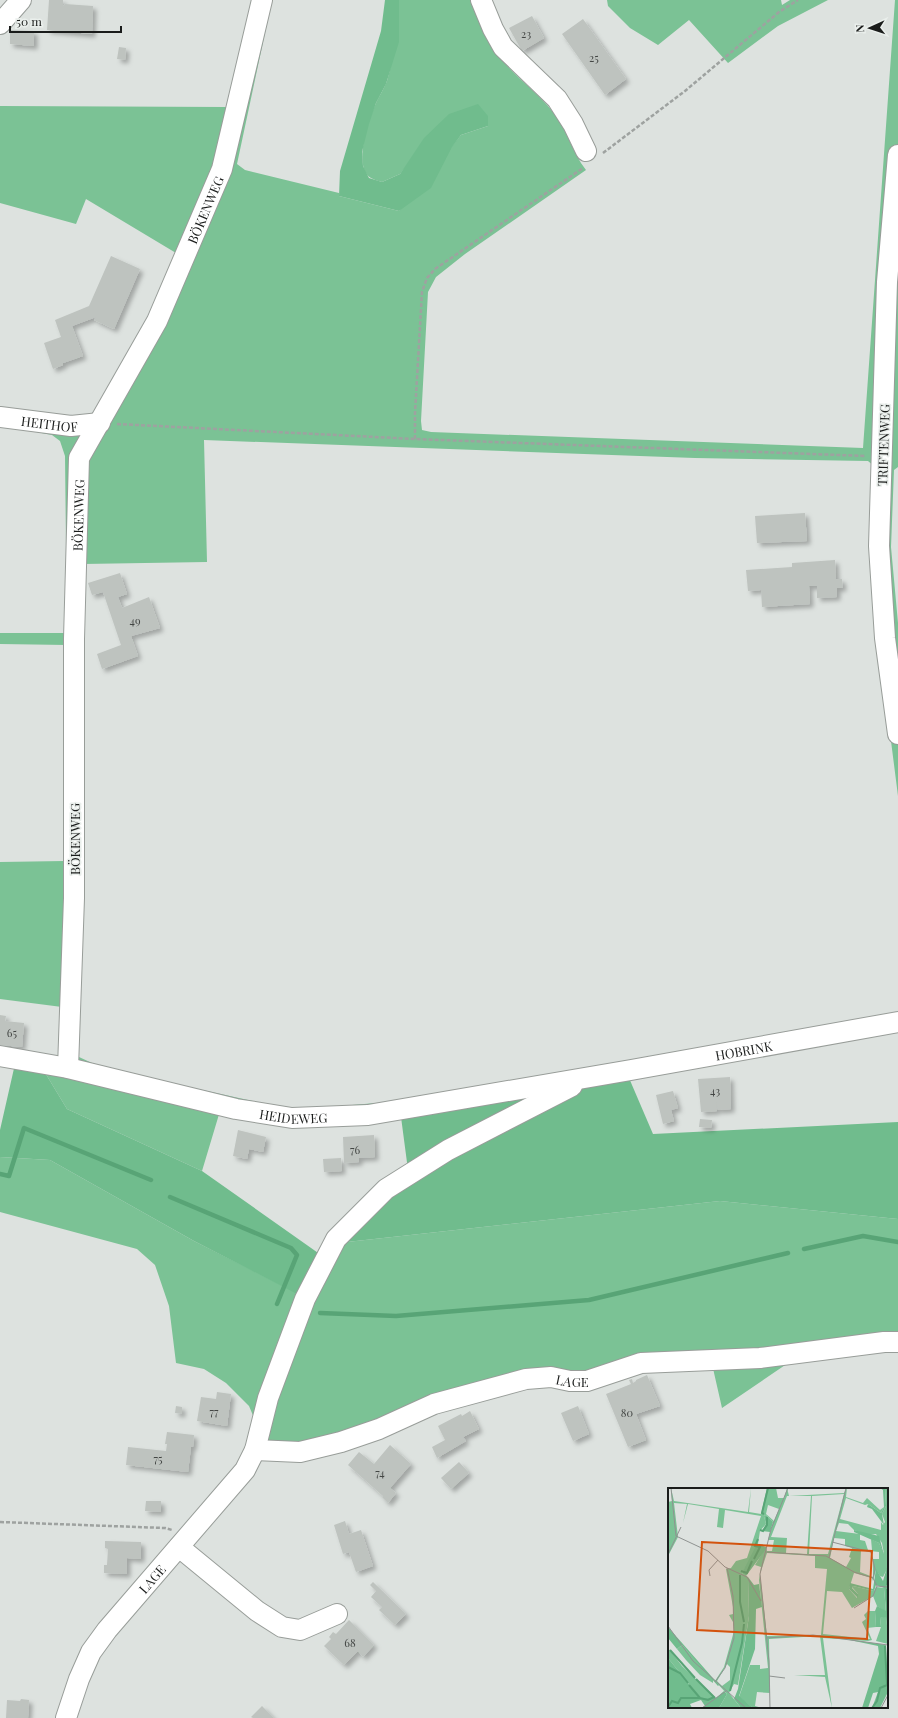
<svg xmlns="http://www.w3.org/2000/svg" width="898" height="1718" viewBox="0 0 898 1718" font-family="'Playfair Display',serif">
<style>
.green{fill:#7bc295}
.forest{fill:#70bc8d}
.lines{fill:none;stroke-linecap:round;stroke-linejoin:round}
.stream{stroke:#58a476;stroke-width:4.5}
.building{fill:#bec3bf;filter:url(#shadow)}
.minor-casing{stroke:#989d99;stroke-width:22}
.path{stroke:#9ea2a0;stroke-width:2.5;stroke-dasharray:4 2;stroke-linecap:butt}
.minor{stroke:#fff;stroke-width:20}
.labels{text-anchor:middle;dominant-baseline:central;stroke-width:3;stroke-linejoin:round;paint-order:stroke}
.number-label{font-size:11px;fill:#434644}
.street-label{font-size:13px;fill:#1a1c1b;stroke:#eaefec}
.inset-river{fill:none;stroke:#58a476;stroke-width:2}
.inset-road{fill:none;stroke:#8f9391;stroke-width:1}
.view{fill:#d3530e;fill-opacity:0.15;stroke:#d3530e;stroke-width:2}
.inset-edge{fill:none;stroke:#1a1c1b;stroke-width:2}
</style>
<defs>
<filter id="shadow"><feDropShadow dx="3.5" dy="3.5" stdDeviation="2" flood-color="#0004"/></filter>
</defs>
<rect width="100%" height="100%" fill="#dde2df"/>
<path class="green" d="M256 0H272L237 164 245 170 339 193V196L399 211 461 135 488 126V116L408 164 400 174 382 182C379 181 374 180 371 178 352 167 369 119 376 103 379 96 384 89 387 81 394 56 398 27 399 0H477C483 14 489 39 497 52 511 75 537 91 553 112 568 130 572 153 586 170L465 254 436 277 428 292 421 421 422 430 431 432 863 448 895 0H898V467L894 470 891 547 898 623V796L878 639 875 467 868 461 695 458 204 440 207 562 83 564 77 1046 79 1057 92 1063 125 1073 293 1110 388 1102 898 1013 401 1117 220 1111 202 1171 67 1109 44 1071 60 1061 62 1007 0 999V862L64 861 67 645 0 644V633H67L65 456 60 441 52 435 0 425 70 420 97 412 148 320 176 253 86 199 76 224 0 203V106L226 107Z
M607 0H781L782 5 790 0H828L778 26 728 63 689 20 658 45 630 28 608 6Z
M0 1157 50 1160 194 1241 299 1294 332 1236 347 1242 720 1201 898 1219V1350L794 1359 722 1408 712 1364 527 1383 302 1459 263 1439 249 1406 226 1383 204 1369 176 1363 169 1306 155 1265 137 1249 0 1212Z"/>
<path class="forest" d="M385 0H399V42L386 84 376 103 369 124 362 152 363 166 369 178 382 182 400 174 424 138 449 114 478 104 488 116V126L461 135 452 147 431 188 399 211 339 196 340 171 381 31Z
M15 1064 44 1071 67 1109 202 1171 321 1255 299 1295 194 1241 50 1160 0 1157V1130Z
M629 1078 653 1134 898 1122V1219L720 1201 347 1242 332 1236 408 1170 401 1117Z"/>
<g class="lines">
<path class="stream" d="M0 1174 9 1176 24 1128 151 1180
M170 1197 291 1248 297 1255 277 1304
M804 1249 863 1236 898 1242
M320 1313 396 1316 589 1300 788 1253"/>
</g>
<path class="building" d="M49 0H63V6L65 4 93 6 92 34 47 30Z
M532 16 544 38 522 51 509 28Z
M583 19 626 79 605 95 562 34Z
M10 30 34 31V46L10 44Z
M119 47 126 48 125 60 117 59Z
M111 256 140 269 114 329 94 320 96 317 72 326 83 356 63 363V365L53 369 44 343 61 337 55 320 89 306Z
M805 513 807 541 757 543 755 516Z
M835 560 836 579H842L843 588H837V597L817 598V586H809L810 604 762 607 761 590 748 591 746 570 792 567V563Z
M120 573 127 594 118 597 122 608 149 597 160 628 131 636 138 656 102 669 97 654 121 645 103 592 92 595 88 583Z
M0 1015 6 1016 5 1021 24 1023 22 1047 0 1045Z
M730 1077 731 1109 718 1110 716 1102 717 1111 701 1112 698 1079Z
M673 1091 678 1108 671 1110 674 1121 663 1124 656 1095Z
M700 1119 712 1120 711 1128 699 1127Z
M238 1130 266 1137 263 1152 249 1149 247 1159 233 1156Z
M374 1135 375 1157 359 1158V1162L344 1163 343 1137Z
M341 1158 342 1171 324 1172 323 1159Z
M647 1375 660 1406 636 1414 646 1440 628 1447 606 1394 631 1384 629 1380 632 1379 633 1383 636 1381V1380Z
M217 1392 231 1394 227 1426 197 1421 201 1397 216 1399Z
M176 1406 182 1407V1414L175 1413Z
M578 1406 589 1434 573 1441 561 1413Z
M470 1411 479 1429 463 1437 466 1441 437 1458 432 1447 445 1440 438 1426 461 1414 462 1416Z
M167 1432 194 1435 193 1447H191L188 1472 126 1465 128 1447 166 1451 167 1444H165Z
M390 1445 411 1464 390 1488 396 1493 388 1503 382 1497 383 1496 348 1465 359 1452 374 1464Z
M459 1462 469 1473 451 1489 441 1478Z
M146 1501H161V1512L145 1511Z
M345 1521 349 1534 361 1530 373 1566 356 1572 349 1552 343 1554 334 1525Z
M105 1541 141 1542V1559L127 1558V1574L104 1573V1565H107L108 1549 105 1548Z
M373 1582 406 1614 395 1625 379 1610 382 1607 371 1597 376 1591 370 1585Z
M349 1620 374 1645 363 1657 358 1651 344 1665 324 1646 331 1639 329 1637 333 1632 336 1634Z
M21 1699 29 1700 28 1718H6L7 1700 20 1701Z
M262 1706 274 1718H253L251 1717Z"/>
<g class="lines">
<defs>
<g id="minor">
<path d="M481 0 493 29 503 47 557 99 573 124 586 151"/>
<path d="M0 24 21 0"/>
<path d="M898 155 887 282 879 546 885 638 898 734"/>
<path id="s1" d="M0 417 71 426 100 423"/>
<path id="s2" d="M0 1056 68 1068 236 1109 292 1118 368 1115 631 1070 898 1022"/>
<path id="s3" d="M68 1068 74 898V639L79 458 157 321 222 169 262 0"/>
<path id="s4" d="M255 1450 300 1452 341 1442 379 1429 434 1404 526 1379 551 1377 570 1381H587L641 1363 760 1358 884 1342H898"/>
<path d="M179 1547 257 1611 282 1627 300 1630 337 1614"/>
<path id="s5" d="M66 1718 79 1679 91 1652 107 1630 245 1470 255 1450 268 1398 305 1299 336 1239 386 1189 448 1150 572 1086"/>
</g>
</defs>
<use href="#minor" class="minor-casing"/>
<path class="path" d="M603 153 685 91 779 12 798 0
M117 424 415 439 865 456
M415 439V413L422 292 427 278 435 269 583 168
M0 1522 165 1528 172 1530"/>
<use href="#minor" class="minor"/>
</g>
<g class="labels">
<g class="number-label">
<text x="526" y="33">23</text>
<text x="594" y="57">25</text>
<text x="135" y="620">49</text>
<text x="12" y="1032">65</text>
<text x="715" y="1090">43</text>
<text x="355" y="1149">76</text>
<text x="214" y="1411">77</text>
<text x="627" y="1412">80</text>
<text x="158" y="1458">75</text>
<text x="380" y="1472">74</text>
<text x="350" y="1642">68</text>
</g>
<g class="street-label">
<text stroke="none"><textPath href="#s3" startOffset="889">BÖKENWEG</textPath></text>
<text stroke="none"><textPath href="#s1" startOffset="50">HEITHOF</textPath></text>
<text transform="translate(883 445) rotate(-88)">TRIFTENWEG</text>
<text stroke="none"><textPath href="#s3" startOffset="553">BÖKENWEG</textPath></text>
<text transform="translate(74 839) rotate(-90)">BÖKENWEG</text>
<text stroke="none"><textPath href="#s2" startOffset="756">HOBRINK</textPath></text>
<text stroke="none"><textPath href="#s2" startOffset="300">HEIDEWEG</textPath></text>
<text stroke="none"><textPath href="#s4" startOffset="330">LAGE</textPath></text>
<text stroke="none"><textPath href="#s5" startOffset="166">LAGE</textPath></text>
</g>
</g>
<g transform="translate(668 1488)">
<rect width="220" height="220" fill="#dde2df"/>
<path d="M3 0 6 13 80 24 83 0 81 24 93 26 99 0H108L110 10H116L119 0 121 8 176 5 179 0 178 9 195 15 199 10 212 22 216 19 213 25 200 16 197 17 178 10 172 31 213 42V34L215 37 217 34 214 26 218 18 217 0H220V79L215 89 212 88 208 82 205 93 204 90 186 85 181 101 189 110 190 106 184 99 185 98 206 103 208 99 216 100 218 124 209 118 205 108 184 120 174 104 159 103 155 146 202 151 194 134 198 131 196 127 200 123H207L208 139 199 140 204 152 200 153 155 150 164 220 157 189 126 187H157L152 148 101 151 102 205 89 204 87 218 94 220H85L71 209 82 177H92V181L100 180 91 92 93 79 87 77 98 59 99 63H104L106 52H100L105 34 98 27 96 28 98 36 92 43 89 62 74 85 80 89 81 128 70 197 66 196 61 205 73 220H51L59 206 47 193 56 179 66 143 65 134 61 127 65 126V119L58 81 63 80 68 73 79 70 93 28 57 22 55 40 49 39 51 21 20 16 15 35 19 16 6 15 10 49 0 68V14L4 13ZM176 6 160 66H141L144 8ZM119 8H143L139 66 118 65 119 50 103 49ZM100 17 111 21 106 33 98 26ZM171 35 180 36 186 42 200 47 208 46 214 55 216 66 211 55 203 51 204 62H200L197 53 192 52V46L168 43ZM166 50 177 51V58L184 60 181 69 183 70 178 79 162 70ZM193 62 211 64V71H205V89L192 84ZM99 65 147 68V80L159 81 153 147 99 148 92 86ZM59 176 62 179V192L54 198 49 193ZM218 128 220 147V156L208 153 213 139 212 130ZM14 157 45 191V195L32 187 18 172 9 161ZM0 160 14 178 48 210H32L0 170Z" fill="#7bc295" fill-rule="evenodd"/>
<path d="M212 0H217L218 18 214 26 216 37 204 21 199 19 200 16 213 25 216 19 215 2ZM98 27 105 34 102 44 94 43 98 36 96 28ZM186 42 211 48 216 67 211 55 186 44ZM89 56 98 59V61L78 88 74 85ZM220 76V147L218 129 212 130 213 139H208L207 123 209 118 218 123 216 100 208 97 206 103 185 98 184 100 190 106V110L181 101 182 95 205 101 208 81 215 93ZM80 89 86 97 91 96 94 119 88 121 87 161 71 208 85 220H73L66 211 70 201 81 128ZM0 139 51 197 50 198 14 157 9 161 0 150ZM172 150 218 157 220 204 212 220H204L210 204 205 205 200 220H194L211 166 210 158ZM0 170 32 210H48L56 203 59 206 51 220H33L37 218 33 212 22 216 24 220H0Z" fill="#70bc8d"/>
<path class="inset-river" d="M96 26 94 25 100 0M92 42 95 43 99 37V29M86 71 92 59 87 58 90 51M73 83 79 85 84 73M72 87V114L76 134M219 97 220 80M219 101 220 138M2 162 27 190M0 179 12 185 20 195M28 191 47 210M21 197 32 210 40 212 46 209M62 203 74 155 76 136M0 219 4 213 10 215 13 210H32M204 220 209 213 212 200 219 197 217 158"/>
<path class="inset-road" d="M3 0 8 48 40 63 57 79 79 89 93 113M164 54 203 64 207 81 205 90M98 64 158 68 186 84 205 90 209 98 220 99M0 66 13 39M161 70 178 0M42 88 41 82 50 72M186 120 205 108 209 98M0 138 25 173 78 220M98 150 145 147 220 157M101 188 117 190M47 194 57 180 66 150 65 108 59 80M34 220 58 203M102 220 101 173 92 86 103 41 120 0M213 220 220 207"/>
<path class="view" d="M34 54 204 63 199 151 29 142Z"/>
<rect width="220" height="220" class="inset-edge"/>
</g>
<g transform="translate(870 28) rotate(267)" stroke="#eaefec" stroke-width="3" paint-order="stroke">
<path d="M0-3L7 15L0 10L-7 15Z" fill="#1a1c1b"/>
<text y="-6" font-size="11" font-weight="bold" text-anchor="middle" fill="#1a1c1b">N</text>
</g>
<path d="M10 26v6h111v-6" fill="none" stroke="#1a1c1b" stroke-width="2"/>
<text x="16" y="26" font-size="12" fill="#1a1c1b" stroke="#eaefec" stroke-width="3" paint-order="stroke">50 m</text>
</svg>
